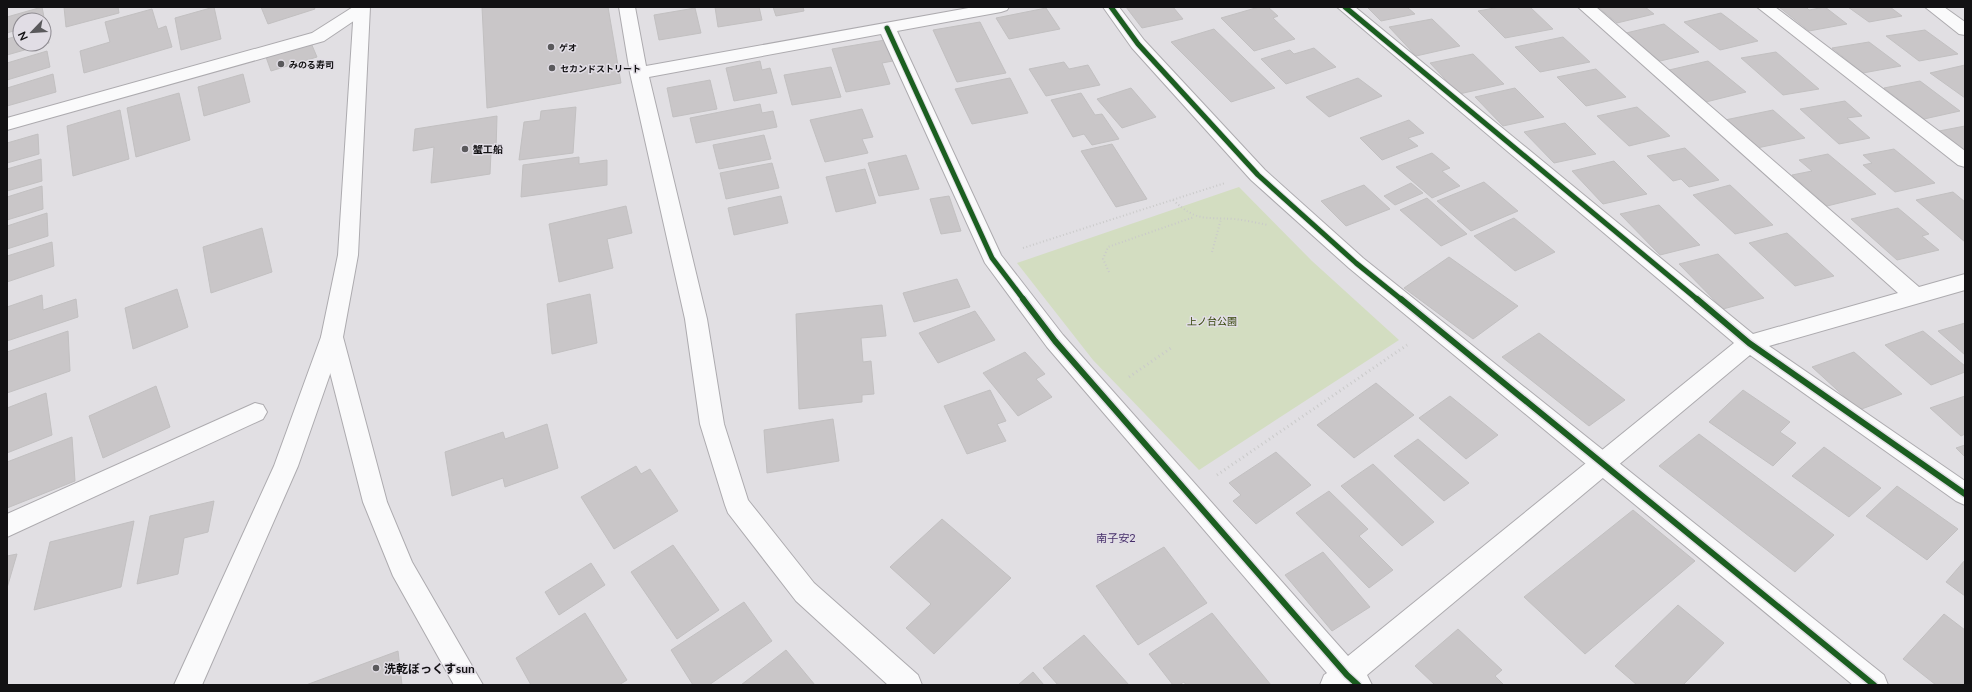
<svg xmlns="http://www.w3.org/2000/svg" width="1972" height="692" viewBox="0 0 1972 692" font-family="Lato,'Noto Sans JP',sans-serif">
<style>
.green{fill:#d3ddc1}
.building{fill:#c9c6c8;stroke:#c2c0c1}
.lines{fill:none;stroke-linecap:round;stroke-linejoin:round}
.street-casing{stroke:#adabaf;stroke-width:2}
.secondary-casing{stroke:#adabaf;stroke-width:2}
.path-far1{stroke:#cacaca;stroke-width:2;stroke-dasharray:1 2.5;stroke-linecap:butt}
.path{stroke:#cacaca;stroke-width:3;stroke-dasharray:1 3.5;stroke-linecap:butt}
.street{fill:#fafafb;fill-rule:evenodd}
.secondary{fill:#fafafb;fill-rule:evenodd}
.cycleway-far1-casing{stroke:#e1dde5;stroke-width:7}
.cycleway-casing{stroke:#e1dde5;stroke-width:9}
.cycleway-far1{stroke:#1b5e20;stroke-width:5}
.cycleway{stroke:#1b5e20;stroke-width:6}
.poi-dot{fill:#5a595c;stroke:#e1dde5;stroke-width:1.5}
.labels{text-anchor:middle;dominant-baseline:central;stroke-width:3;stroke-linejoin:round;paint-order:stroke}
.far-poi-label{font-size:9px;font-weight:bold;fill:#121113;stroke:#e1dde5;text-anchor:start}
.poi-label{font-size:10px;font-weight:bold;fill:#121113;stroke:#e1dde5;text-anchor:start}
.park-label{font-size:10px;fill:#334306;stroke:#e1dde5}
.neighbourhood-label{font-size:11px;fill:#462f6a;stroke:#e1dde5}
.near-poi-label{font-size:12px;font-weight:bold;fill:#121113;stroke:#e1dde5;text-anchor:start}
</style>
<rect width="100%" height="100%" fill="#e1dfe3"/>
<path class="green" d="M1239 187 1312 261 1399 340 1199 470 1093 360 1017 263Z"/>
<path class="building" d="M42 7 45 22 44 20H20V29L7 33V17Z
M64 7H118L119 13 66 27Z
M214 7 221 39 181 50 175 18Z
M261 7H314L315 9 268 24Z
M482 7H608L621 83 487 108Z
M715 7H759L762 20 718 27Z
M773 7H803L804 11 776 16Z
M1126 7H1173L1183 19 1142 28Z
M1259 7H1268L1278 16 1273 18 1295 39 1254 51 1221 18Z
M1367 7H1407L1415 14 1381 21Z
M1500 7H1530L1553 29 1505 38 1478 11Z
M1598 7H1645L1654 14 1617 23Z
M1779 7H1806L1809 10 1825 7 1847 24 1809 31Z
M1848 7H1890L1902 16 1869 22Z
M695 8 701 33 659 40 654 15Z
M1046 8 1060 29 1009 39 996 18Z
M152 9 158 29 166 26 172 47 84 73 80 51 110 42 105 22Z
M1721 13 1758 41 1720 50 1684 22Z
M1432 19 1460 46 1416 56 1389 27Z
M980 22 1006 73 957 82 933 30Z
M1664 24 1699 52 1660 61 1626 33Z
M44 28H46L49 43 7 55V39L20 35V44H44Z
M1214 29 1275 88 1231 102 1171 42Z
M1925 30 1958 54 1919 61 1886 36Z
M1563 37 1590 62 1540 72 1515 47Z
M885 40 893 61 882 63 890 84 846 92 832 49Z
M1869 42 1901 66 1863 73 1832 48Z
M311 43 317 57 271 71 266 57Z
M1314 48 1336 67 1286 84 1261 59 1290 50 1294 54Z
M47 51 50 67 7 80V63Z
M1776 52 1819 89 1783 95 1741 58Z
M1473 54 1504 84 1459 94 1430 63Z
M760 61 762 70 770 68 777 93 734 101 726 68Z
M1708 61 1746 92 1706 102 1669 70Z
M1064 62 1069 69 1088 65 1100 85 1046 96 1029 69Z
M1965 65V98L1930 73Z
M831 67 841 97 792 105 784 75Z
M1596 69 1626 97 1586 106 1557 77Z
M53 74 56 92 7 106V88Z
M243 74 250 102 204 116 198 87Z
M1010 78 1028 113 972 124 955 89Z
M1358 78 1382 96 1329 117 1306 97Z
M710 80 717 109 673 117 667 88Z
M1920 81 1960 111 1924 119 1884 88Z
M1131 88 1156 117 1122 128 1097 99Z
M1515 88 1544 117 1503 126 1475 97Z
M179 93 190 140 136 157 127 108Z
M1081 93 1095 115 1102 114 1119 139 1092 145 1084 134 1073 137 1051 100Z
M1845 101 1862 116 1847 118 1870 138 1839 144 1800 109Z
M760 104 762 113 773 111 777 127 696 143 690 118Z
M576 107 573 153 519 160 524 122 540 120 541 111Z
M1637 107 1670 136 1629 146 1597 116Z
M862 109 873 137 862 139 868 153 825 162 810 120Z
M120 110 129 159 73 176 67 126Z
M1773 110 1805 138 1757 148 1725 120Z
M497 116 496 151 491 152 490 174 431 183 434 147 413 151 415 129Z
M1409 120 1424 133 1408 138 1418 146 1382 160 1360 138Z
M1565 123 1596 154 1554 163 1524 132Z
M1965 126V151L1939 131Z
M38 134 39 154 7 163V143Z
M764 135 771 159 719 169 713 145Z
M1112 144 1147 199 1116 207 1081 151Z
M1685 148 1719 180 1689 187 1681 179 1673 181 1647 156Z
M1894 149 1935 183 1895 192 1863 165 1872 163 1863 155Z
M1432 153 1450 168 1442 171 1460 186 1432 198 1396 167Z
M1828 154 1876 194 1827 206 1792 175 1812 171 1799 160Z
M906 155 919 189 879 196 868 163Z
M579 157V164L607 160V185L521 197 523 165Z
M41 159 42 181 7 191V169Z
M1614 161 1647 194 1603 204 1572 171Z
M772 163 779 188 726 199 720 173Z
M865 169 876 203 836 212 826 177Z
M1484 182 1518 211 1471 231 1437 201Z
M1411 183 1423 193 1395 205 1384 196Z
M1364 185 1390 209 1346 226 1321 201Z
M1730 185 1773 225 1735 234 1693 195Z
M42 186 43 209 7 220V197Z
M1953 192 1965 202V242L1916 200Z
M781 196 788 223 734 235 728 208Z
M949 196 961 231 941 234 930 199Z
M1427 198 1467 234 1441 246 1400 210Z
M1659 205 1700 245 1660 255 1620 214Z
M626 206 632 233 607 239 613 268 559 282 549 224Z
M1898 208 1929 234 1922 236 1939 250 1897 260 1851 219Z
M47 213 48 236 7 249V226Z
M1514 218 1555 252 1515 271 1474 236Z
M262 228 272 272 211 293 203 247Z
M1787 233 1834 276 1795 286 1749 243Z
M52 242 54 266 7 282V256Z
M1718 254 1764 298 1723 309 1679 264Z
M1449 257 1518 306 1473 339 1404 288Z
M957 279 970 307 914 322 903 293Z
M177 289 188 327 133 349 125 308Z
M590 294 597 343 552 354 547 304Z
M42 295 43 310 76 299 78 317 7 341V307Z
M882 305 886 336 861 338 863 362 871 361 874 394 862 395V402L799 409 796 314Z
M975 311 995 340 938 363 919 333Z
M1965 323V355L1938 331Z
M68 331 70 371 7 393V352Z
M1923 331 1965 366V372L1931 385 1885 345Z
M1539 333 1625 400 1589 426 1502 357Z
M1025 352 1045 374 1036 379 1052 397 1018 416 983 373Z
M1854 352 1902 394 1859 410 1812 367Z
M1376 383 1414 415 1354 458 1317 425Z
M156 386 170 427 103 458 89 416Z
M990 390 1006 421 997 424 1006 441 967 454 944 406Z
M1743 390 1790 422 1780 432 1796 443 1773 466 1709 422Z
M46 393 52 435 7 453V408Z
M1450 396 1498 435 1466 459 1419 418Z
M1965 396V434L1961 436 1930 408Z
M833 419 839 461 767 473 764 430Z
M547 424 558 468 505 487 503 478 452 496 445 452 503 432 505 439Z
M1699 434 1834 535 1795 572 1659 466Z
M72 437 75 481 7 508V462Z
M1418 439 1469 483 1444 501 1394 456Z
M1965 445V457L1956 448Z
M1824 447 1881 488 1849 517 1792 476Z
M1276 452 1311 485 1256 524 1233 501 1241 495 1229 483Z
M1373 464 1434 522 1402 546 1341 486Z
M636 466 641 474 650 469 678 511 614 549 581 497Z
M1897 486 1958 529 1927 560 1866 516Z
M1329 491 1368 529 1359 536 1393 570 1369 588 1296 513Z
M214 501 208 532 184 538 178 574 137 584 150 516Z
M1633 510 1695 561 1585 654 1524 597Z
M942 519 1011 578 934 654 906 628 931 604 890 567Z
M134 521 121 587 34 610 50 542Z
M673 545 719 610 677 639 631 572Z
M1164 547 1207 603 1138 645 1096 586Z
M1323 552 1370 607 1332 631 1285 575Z
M17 554 7 588V556Z
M1965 560V596L1946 582Z
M591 563 605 585 559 615 545 592Z
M744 602 772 641 709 685H693L671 650Z
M1678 605 1724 643 1683 685H1637L1615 666Z
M585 613 627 680 619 685H531L516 658Z
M1212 613 1271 685H1186L1184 682 1179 685H1173L1149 654Z
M1944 614 1965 630V685H1936L1903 659Z
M1458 629 1502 670 1495 676 1504 685H1435L1415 666Z
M1084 635 1129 685H1058L1043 668Z
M786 650 815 685H741Z
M398 651 402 685H306Z
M1033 672 1044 685H1018Z"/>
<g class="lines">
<defs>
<path id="street" d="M353 7H368L369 9 367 12 324 41 7 130V118L312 33Z
M619 7H635L646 66 974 7H1009L1007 10 1001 12 897 31 1001 255 1063 335 1348 656 1734 343 1337 7H1355L1753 334 1898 293 1578 7H1596L1919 287 1965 274V290L1769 346 1965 481V505L1956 501 1750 355 1367 675 1372 685H1320L1324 675 1327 673 1047 347 985 263 881 34 649 77 707 319 724 424 748 500 814 583 918 675 922 685H888L796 601 728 513 725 505 700 424 685 319 630 73Z
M1757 7H1775L1965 151V167L1958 165Z
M1925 7H1944L1965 22V35L1959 34Z
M332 329 340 331 343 337 387 502 412 562 483 685H454L393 576 363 502 321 337 324 331Z
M255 403 263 405 267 412 263 419 7 537V514Z"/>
<path id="secondary" d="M354 7H370L358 255 343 337 298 466 202 685H174L274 466 321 337 338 255Z
M1103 7H1119L1144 40 1265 170 1363 258 1884 675 1888 685H1853L1349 268 1251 180 1132 48Z"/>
</defs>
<use href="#street" class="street-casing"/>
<use href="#secondary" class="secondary-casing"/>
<path class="path-far1" d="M1173 200C1197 222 1204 217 1234 219 1245 220 1257 223 1268 225
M1023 248 1225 183
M1212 252 1221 219
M1109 272 1103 259 1108 247 1194 217"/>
<path class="path" d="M1129 377 1171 348
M1217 475 1407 345"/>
<use href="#street" class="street"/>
<use href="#secondary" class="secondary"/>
<defs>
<path id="cycleway-far1" d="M1111 7 1138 44 1258 175 1356 263 1402 300
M1345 7 1698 300
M887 28 992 258 1024 300"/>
<path id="cycleway" d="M1023 299 1055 341 1347 675 1358 685
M1401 299 1874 685
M1697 299 1749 343 1965 494"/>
</defs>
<use href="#cycleway-far1" class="cycleway-far1-casing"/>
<use href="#cycleway" class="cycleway-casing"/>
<use href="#cycleway-far1" class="cycleway-far1"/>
<use href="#cycleway" class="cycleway"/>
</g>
<g class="poi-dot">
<circle cx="551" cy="47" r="4"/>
<circle cx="281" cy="64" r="4"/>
<circle cx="552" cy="68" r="4"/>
<circle cx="465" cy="149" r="4"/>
<circle cx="376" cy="668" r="4"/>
</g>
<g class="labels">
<g class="far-poi-label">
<text x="559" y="47">ゲオ</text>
<text x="289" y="64">みのる寿司</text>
<text x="560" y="68">セカンドストリート</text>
</g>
<g class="poi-label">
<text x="473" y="149">蟹工船</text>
</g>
<g class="park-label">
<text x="1212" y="321">上ノ台公園</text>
</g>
<g class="neighbourhood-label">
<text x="1116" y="537">南子安2</text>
</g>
<g class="near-poi-label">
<text x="384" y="668">洗乾ぼっくすsun</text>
</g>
</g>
<rect width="1972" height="692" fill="none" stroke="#121113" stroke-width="16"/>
<g transform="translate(32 32) rotate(245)"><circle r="19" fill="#e1dde5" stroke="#8e8b91"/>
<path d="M0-3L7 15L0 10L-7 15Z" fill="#5a595c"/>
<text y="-6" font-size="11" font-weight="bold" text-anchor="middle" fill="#121113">N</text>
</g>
</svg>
